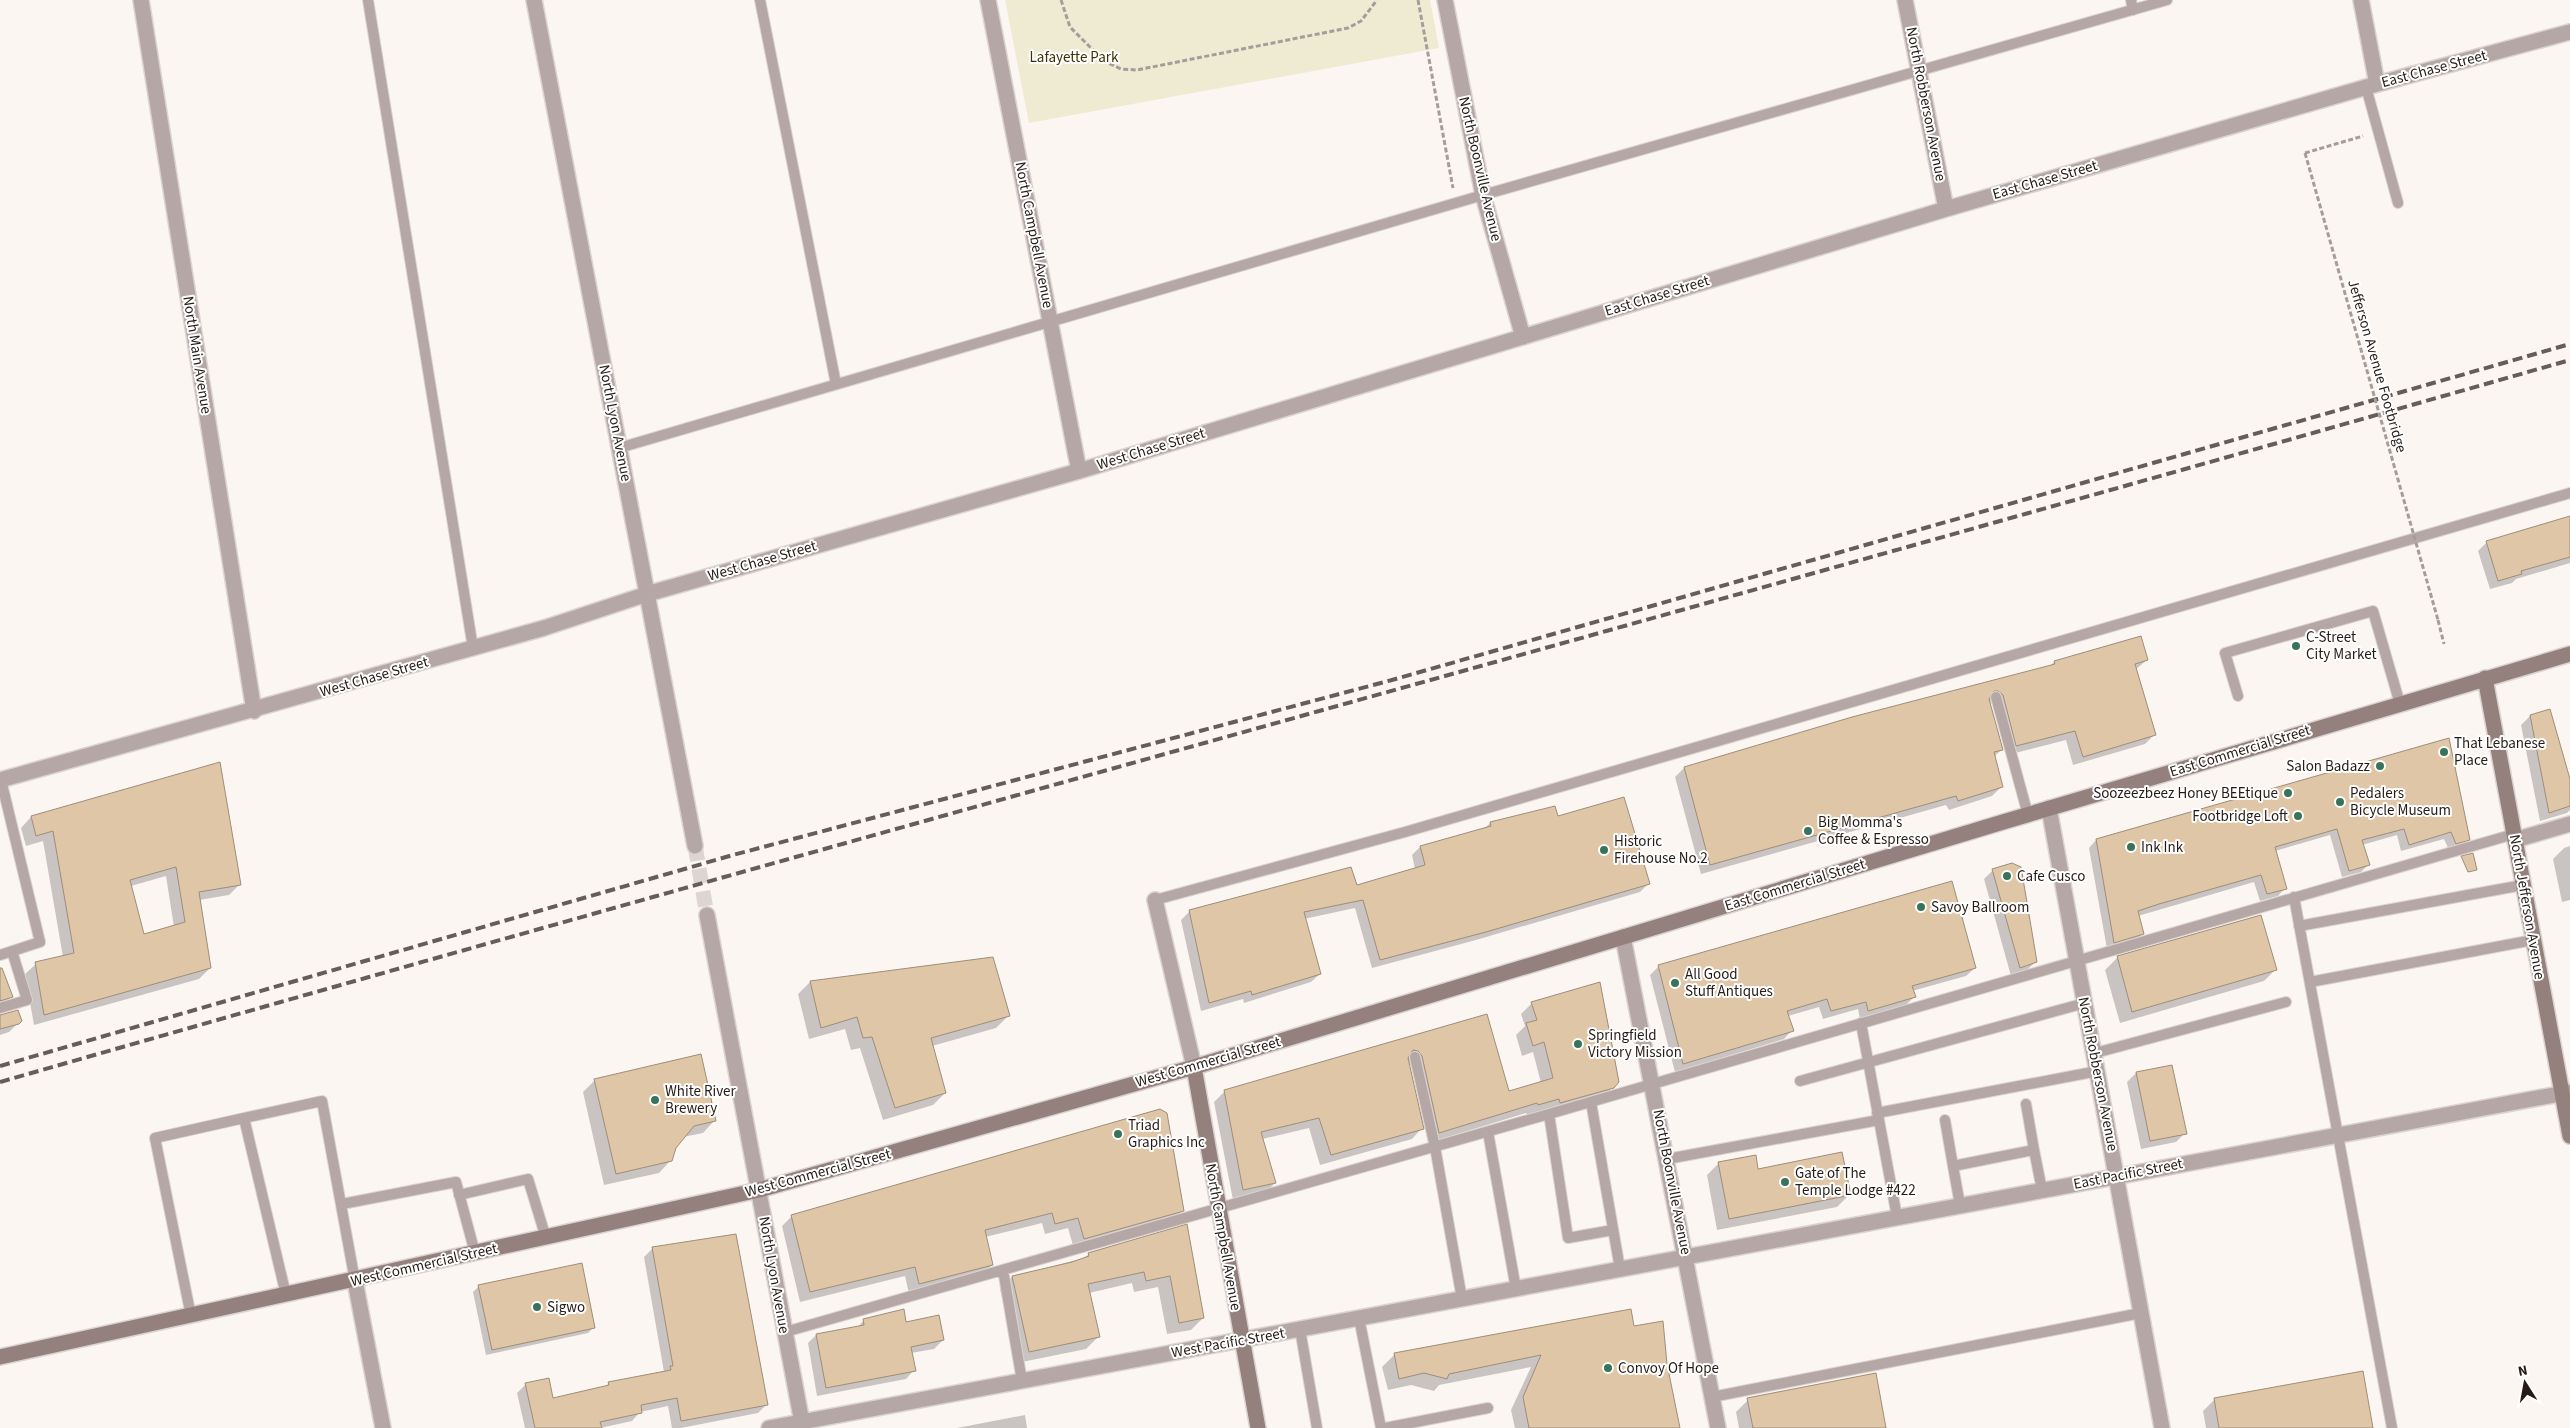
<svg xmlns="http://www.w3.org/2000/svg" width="2570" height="1428" viewBox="0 0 2570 1428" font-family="'Source Sans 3',sans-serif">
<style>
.green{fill:#efead2}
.shadow{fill:#0003;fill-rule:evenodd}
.building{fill:#dfc6a6;stroke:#9e8d78;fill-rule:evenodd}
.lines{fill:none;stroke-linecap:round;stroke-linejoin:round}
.street-tunnel{stroke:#dcd5d2;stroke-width:15;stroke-dasharray:15 8;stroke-linecap:butt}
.lane-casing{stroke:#dad3d0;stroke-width:12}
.street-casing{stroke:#dad3d0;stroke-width:18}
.secondary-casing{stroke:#dad3d0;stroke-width:18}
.path{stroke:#a59d9a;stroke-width:3;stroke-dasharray:5 2.5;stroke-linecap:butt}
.lane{stroke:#b5a7a5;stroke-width:10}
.street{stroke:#b5a7a5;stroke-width:15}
.secondary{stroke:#94807d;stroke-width:15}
.rail{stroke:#665d59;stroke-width:4;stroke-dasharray:10 5;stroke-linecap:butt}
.path-bridge{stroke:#a59d9a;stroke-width:3;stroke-dasharray:5 2.5;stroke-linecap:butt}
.poi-dot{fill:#38735c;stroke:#fff;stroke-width:2}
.labels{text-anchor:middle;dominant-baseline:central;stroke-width:4;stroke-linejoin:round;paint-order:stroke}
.park-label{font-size:15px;fill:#3c3302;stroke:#fff}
.street-label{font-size:15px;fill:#261c17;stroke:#fff}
.poi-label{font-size:15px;fill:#261c17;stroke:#fff;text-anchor:start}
</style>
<rect width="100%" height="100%" fill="#fcf6f3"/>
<path class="green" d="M1005 0H1430L1439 48 1029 123Z"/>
<path class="shadow" d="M2570 517V563L2516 579 2512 583 2490 589 2478 551 2487 542Z
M2147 660 2135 670 2155 734 2145 744 2073 765 2066 740 2007 755 1993 705 1988 699 2002 749 1994 757 2002 786 1992 796 1949 810 1946 805 1701 874 1675 777 1684 768 2049 667 2054 662Z
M2530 716 2570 783V810L2567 813 2540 821 2521 725Z
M2448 740 2469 839 2462 846 2449 850 2444 839 2401 851 2397 835 2362 845 2368 865 2361 872 2342 877 2330 835 2275 851 2285 888 2278 896 2260 901 2254 882 2138 916 2143 934 2136 941 2107 949 2089 848 2096 840Z
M219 763 240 884 229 895 199 900 210 968 199 979 34 1025 25 974 36 964 63 957 43 841 26 846 21 828 31 817ZM166 876 174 927 143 935 131 886Z
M1490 823 1649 883 1640 892 1476 940 1372 968 1355 908 1304 919 1320 974 1311 982 1244 1003 1243 999 1201 1011 1181 920 1190 911 1356 886 1415 869 1412 855 1420 847 1484 829Z
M2570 846V900L2562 902 2553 859 2564 848Z
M1993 870 2036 961 2027 970 2011 976 1984 879Z
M2260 917 2276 969 2264 981 2120 1023 2105 970 2117 958Z
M1659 966 1975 968 1966 976 1912 991 1914 997 1906 1005 1860 1019 1858 1009 1823 1019 1819 1007 1788 1016 1792 1030 1784 1039 1675 1072 1650 975Z
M810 982 1008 1016 996 1028 932 1046 945 1093 933 1105 883 1120 860 1048 851 1050 845 1029 809 1039 798 994Z
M0 987 11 997 0 1006Z
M1532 1003 1613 1087 1602 1098 1550 1113 1548 1109 1527 1115 1526 1113 1428 1143 1411 1066 1408 1062 1422 1128 1412 1139 1320 1165 1309 1128 1262 1139 1275 1183 1264 1194 1233 1200 1214 1102 1225 1091 1487 1016 1508 1092 1541 1083 1533 1052 1522 1056 1516 1035 1525 1026 1521 1014Z
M0 1016 20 1021 9 1032 0 1035Z
M2136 1073 2185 1133 2176 1142 2141 1149 2127 1082Z
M595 1080 715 1120 703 1133 683 1137 675 1147 671 1160 659 1173 604 1185 583 1092Z
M1719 1163 1757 1170 1849 1195 1837 1207 1717 1230 1707 1175Z
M1183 1210 1173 1221 1074 1249 1068 1228 1045 1234 1042 1223 985 1237 992 1265 982 1275 909 1294 905 1276 800 1302 782 1226 792 1216Z
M1186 1226 1203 1318 1191 1330 1167 1334 1158 1287 1134 1292 1132 1283 1089 1293 1098 1337 1086 1349 1017 1363 1000 1289 1012 1277 1084 1258 1089 1254Z
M653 1248 767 1404 758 1413 681 1428H672L668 1406 640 1412 632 1421 600 1428H525L517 1393 526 1384 552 1399 605 1387 609 1383 664 1372 644 1257Z
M479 1286 594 1327 588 1333 486 1355 473 1292Z
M1630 1310 1633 1327 1666 1364 1677 1428H1515L1511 1410 1531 1367 1439 1385 1434 1391 1411 1385 1388 1390 1382 1367 1394 1355Z
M864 1320 905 1323 943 1340 934 1349 911 1353 914 1370 906 1379 817 1396 808 1343 816 1335 857 1328Z
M2215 1399 2371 1428H2206L2203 1411Z
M1748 1400 1885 1428H1739L1736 1412Z
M1025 1415 1027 1428H957Z"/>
<path class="building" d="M2570 516V557L2521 571 2522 574 2498 581 2486 541Z
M2141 636 2148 660 2135 664 2156 735 2083 757 2075 731 2016 746 2003 695 1998 691H1994L1989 699 2003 750 1994 752 2003 787 1958 801 1956 796 1710 865 1684 767 1852 717 2055 664 2054 661Z
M2550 709 2570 779V806L2549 813 2530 715Z
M2449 738 2470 840 2456 844 2451 832 2409 845 2404 829 2362 840 2370 865 2349 871 2337 829 2275 847 2287 889 2267 894 2261 875 2159 904 2138 911 2144 934 2114 943 2096 839Z
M220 762 241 885 199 892 211 968 44 1015 35 962 74 953 53 831 36 836 31 816ZM176 867 185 922 144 934 130 880Z
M1624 797 1650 884 1486 932 1380 960 1363 900 1304 912 1321 974 1252 995 1251 991 1209 1003 1189 910 1351 867 1357 885 1425 865 1420 846 1491 826 1490 822 1555 806 1558 816Z
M2473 853 2477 870 2468 872 2461 856Z
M2012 863 2021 867 2037 962 2020 968 1992 869Z
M1952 881 1976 968 1912 986 1916 997 1868 1011 1866 1002 1831 1011 1827 999 1787 1011 1794 1031 1683 1064 1658 965Z
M2261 915 2277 970 2132 1012 2117 956Z
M993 957 1010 1016 931 1038 946 1093 895 1108 872 1037 863 1038 857 1017 821 1028 810 981Z
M0 968H2L13 997 0 1001Z
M1600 982 1619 1082 1614 1088 1560 1103 1559 1099 1538 1105 1537 1103 1439 1133 1422 1056 1418 1051 1413 1050 1408 1058 1424 1129 1331 1155 1319 1118 1261 1132 1276 1183 1243 1190 1224 1090 1487 1014 1509 1091 1553 1078 1544 1042 1533 1046 1526 1023 1537 1020 1531 1002Z
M18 1010 22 1021 19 1024 0 1029V1015Z
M701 1054 716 1121 694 1126 676 1148 672 1161 616 1174 594 1079Z
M2172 1065 2187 1134 2150 1141 2136 1072Z
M1160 1109 1167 1113 1184 1211 1084 1239 1078 1218 1055 1224 1052 1213 985 1230 993 1265 919 1284 915 1267 810 1292 791 1215Z
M1842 1152 1851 1195 1729 1219 1718 1162 1756 1155 1758 1169Z
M1187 1224 1204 1318 1179 1323 1170 1276 1146 1281 1144 1272 1088 1284 1100 1337 1029 1352 1012 1276 1072 1262 1089 1256 1088 1253Z
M736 1234 768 1405 681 1421 677 1398 641 1405 642 1413 600 1422 602 1428H535L525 1383 549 1378 553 1398 609 1385 608 1382 671 1370 670 1366H673L652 1247Z
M582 1263 595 1328 492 1350 478 1285Z
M904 1309 906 1322 939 1315 944 1340 911 1347 916 1371 826 1388 816 1334 864 1325 863 1319Z
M1631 1309 1634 1326 1663 1321 1667 1364 1680 1428H1529L1523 1397 1541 1355 1449 1374 1447 1379 1424 1373 1399 1379 1394 1353Z
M2363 1371 2373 1428H2219L2214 1398Z
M1876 1373 1886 1428H1753L1747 1398Z"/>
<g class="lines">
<path class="street-tunnel" d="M695 846 707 915"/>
<defs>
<path id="lane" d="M368 0 473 648
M760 0 836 384
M2131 0 2133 10
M2366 87 2398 203
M619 448 1483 195 2167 0
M2238 696 2225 653 2373 611 2400 704
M1996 697 2028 815
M2294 897 2392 1428
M1155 900 1405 832 2570 493
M2299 926 2523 885
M0 955 40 942 1 780
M2310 982 2533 940
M0 1008 27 1000 12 951
M1861 1023 1897 1217
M2095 1053 2286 1002
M1415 1057 1435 1147 1462 1299
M1800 1081 2085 1003
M1591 1102 1620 1269
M2026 1104 2034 1150
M1877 1113 2098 1071
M1549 1114 1568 1238 1613 1230
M1945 1120 1953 1166
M1488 1132 1516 1289
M1667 1159 1879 1120
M459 1195 528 1179 546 1238
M342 1204 456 1182 475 1253
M1960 1205 1953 1166 2034 1150 2042 1190
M1003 1270 1022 1381
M286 1295 244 1118 322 1101 355 1281
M191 1316 155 1138 244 1118
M1359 1318 1381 1428
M1300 1329 1317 1428
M785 1332 1549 1114 2514 834
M1712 1397 2141 1313
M1385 1428 1488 1408"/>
<path id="street" d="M141 0 254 711
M534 0 695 846
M988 0 1079 471
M1445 0 1483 195 1523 337
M1905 0 1946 209
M2361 0 2377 84
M0 780 544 628 647 594 1079 471 1946 209 2377 84 2570 32
M2049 808 2162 1428
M2515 840 2570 824
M1155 900 1194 1067
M707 915 803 1428
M1623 937 1718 1428
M355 1281 383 1428
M769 1428 2570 1092"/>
<path id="secondary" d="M2485 678 2570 1136
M1194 1067 1258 1428
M0 1357 759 1190 1194 1067 2003 822 2570 654"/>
</defs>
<use href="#lane" class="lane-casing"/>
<use href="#street" class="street-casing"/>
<use href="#secondary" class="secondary-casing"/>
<path class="path" d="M1061 0 1070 27 1104 61 1121 69 1137 70 1348 28 1361 21 1377 0
M1418 0 1453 188
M2305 153 2363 136
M2438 620 2444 644"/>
<use href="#lane" class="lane"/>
<use href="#street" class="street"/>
<use href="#secondary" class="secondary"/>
<path class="rail" d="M0 1066 733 855 1392 680 2570 344
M0 1082C855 837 1714 604 2570 360"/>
<path class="path-bridge" d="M2305 153 2438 620"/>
</g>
<g class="poi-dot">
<circle cx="2296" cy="646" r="5"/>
<circle cx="2444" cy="752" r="5"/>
<circle cx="2380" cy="766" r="5"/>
<circle cx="2288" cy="793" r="5"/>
<circle cx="2340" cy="802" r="5"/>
<circle cx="2298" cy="816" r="5"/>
<circle cx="1808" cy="831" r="5"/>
<circle cx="2131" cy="847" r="5"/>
<circle cx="1604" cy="850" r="5"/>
<circle cx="2007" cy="876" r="5"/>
<circle cx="1921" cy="907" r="5"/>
<circle cx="1675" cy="983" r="5"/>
<circle cx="1578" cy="1044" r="5"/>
<circle cx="655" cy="1100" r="5"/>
<circle cx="1118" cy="1134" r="5"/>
<circle cx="1785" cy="1182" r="5"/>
<circle cx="537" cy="1307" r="5"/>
<circle cx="1608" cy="1368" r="5"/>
</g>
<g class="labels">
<g class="park-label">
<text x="1074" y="57">Lafayette Park</text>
</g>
<g class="street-label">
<text transform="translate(2434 69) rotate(-15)">East Chase Street</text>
<text transform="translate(1926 104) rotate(79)">North Robberson Avenue</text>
<text transform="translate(1480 169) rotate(77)">North Boonville Avenue</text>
<text transform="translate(2045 180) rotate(-16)">East Chase Street</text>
<text transform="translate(1034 235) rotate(79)">North Campbell Avenue</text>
<text transform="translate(1657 296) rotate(-17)">East Chase Street</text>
<text transform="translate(197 355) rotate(81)">North Main Avenue</text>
<text transform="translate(2377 366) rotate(74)">Jefferson Avenue Footbridge</text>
<text transform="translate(615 423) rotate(79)">North Lyon Avenue</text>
<text transform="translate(1151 449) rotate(-17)">West Chase Street</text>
<text transform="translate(762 561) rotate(-16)">West Chase Street</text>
<text transform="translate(374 677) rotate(-16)">West Chase Street</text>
<text transform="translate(2240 751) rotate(-17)">East Commercial Street</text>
<text transform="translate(1795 885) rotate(-17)">East Commercial Street</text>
<text transform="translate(2527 907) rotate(80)">North Jefferson Avenue</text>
<text transform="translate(1208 1062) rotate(-16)">West Commercial Street</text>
<text transform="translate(2098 1074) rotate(79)">North Robberson Avenue</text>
<text transform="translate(818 1173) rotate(-15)">West Commercial Street</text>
<text transform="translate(2128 1174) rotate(-11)">East Pacific Street</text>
<text transform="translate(1672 1182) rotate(79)">North Boonville Avenue</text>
<text transform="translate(1223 1237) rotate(80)">North Campbell Avenue</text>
<text transform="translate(424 1265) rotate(-13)">West Commercial Street</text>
<text transform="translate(774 1275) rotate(80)">North Lyon Avenue</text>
<text transform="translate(1228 1343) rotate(-10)">West Pacific Street</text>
</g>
<g class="poi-label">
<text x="2306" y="637">C-Street<tspan x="2306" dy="17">City Market</tspan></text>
<text x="2454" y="743">That Lebanese<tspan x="2454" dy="17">Place</tspan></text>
<text x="2370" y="766" text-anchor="end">Salon Badazz</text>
<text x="2278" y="793" text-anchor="end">Soozeezbeez Honey BEEtique</text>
<text x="2350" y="793">Pedalers<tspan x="2350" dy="17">Bicycle Museum</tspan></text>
<text x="2288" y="816" text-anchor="end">Footbridge Loft</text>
<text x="1818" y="822">Big Momma's<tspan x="1818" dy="17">Coffee &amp; Espresso</tspan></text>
<text x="1614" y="841">Historic<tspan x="1614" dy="17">Firehouse No.2</tspan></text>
<text x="2141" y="847">Ink Ink</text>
<text x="2017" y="876">Cafe Cusco</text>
<text x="1931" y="907">Savoy Ballroom</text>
<text x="1685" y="974">All Good<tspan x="1685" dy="17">Stuff Antiques</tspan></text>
<text x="1588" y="1035">Springfield<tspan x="1588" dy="17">Victory Mission</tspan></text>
<text x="665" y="1091">White River<tspan x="665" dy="17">Brewery</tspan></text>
<text x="1128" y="1125">Triad<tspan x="1128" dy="17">Graphics Inc</tspan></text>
<text x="1795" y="1173">Gate of The<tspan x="1795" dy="17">Temple Lodge #422</tspan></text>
<text x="547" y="1307">Sigwo</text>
<text x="1618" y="1368">Convoy Of Hope</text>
</g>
</g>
<g transform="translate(2525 1383) rotate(349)" stroke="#ffffff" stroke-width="4" paint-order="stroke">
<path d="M0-4L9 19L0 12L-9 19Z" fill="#261c17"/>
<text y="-8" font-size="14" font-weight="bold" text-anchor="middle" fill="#261c17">N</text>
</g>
</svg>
